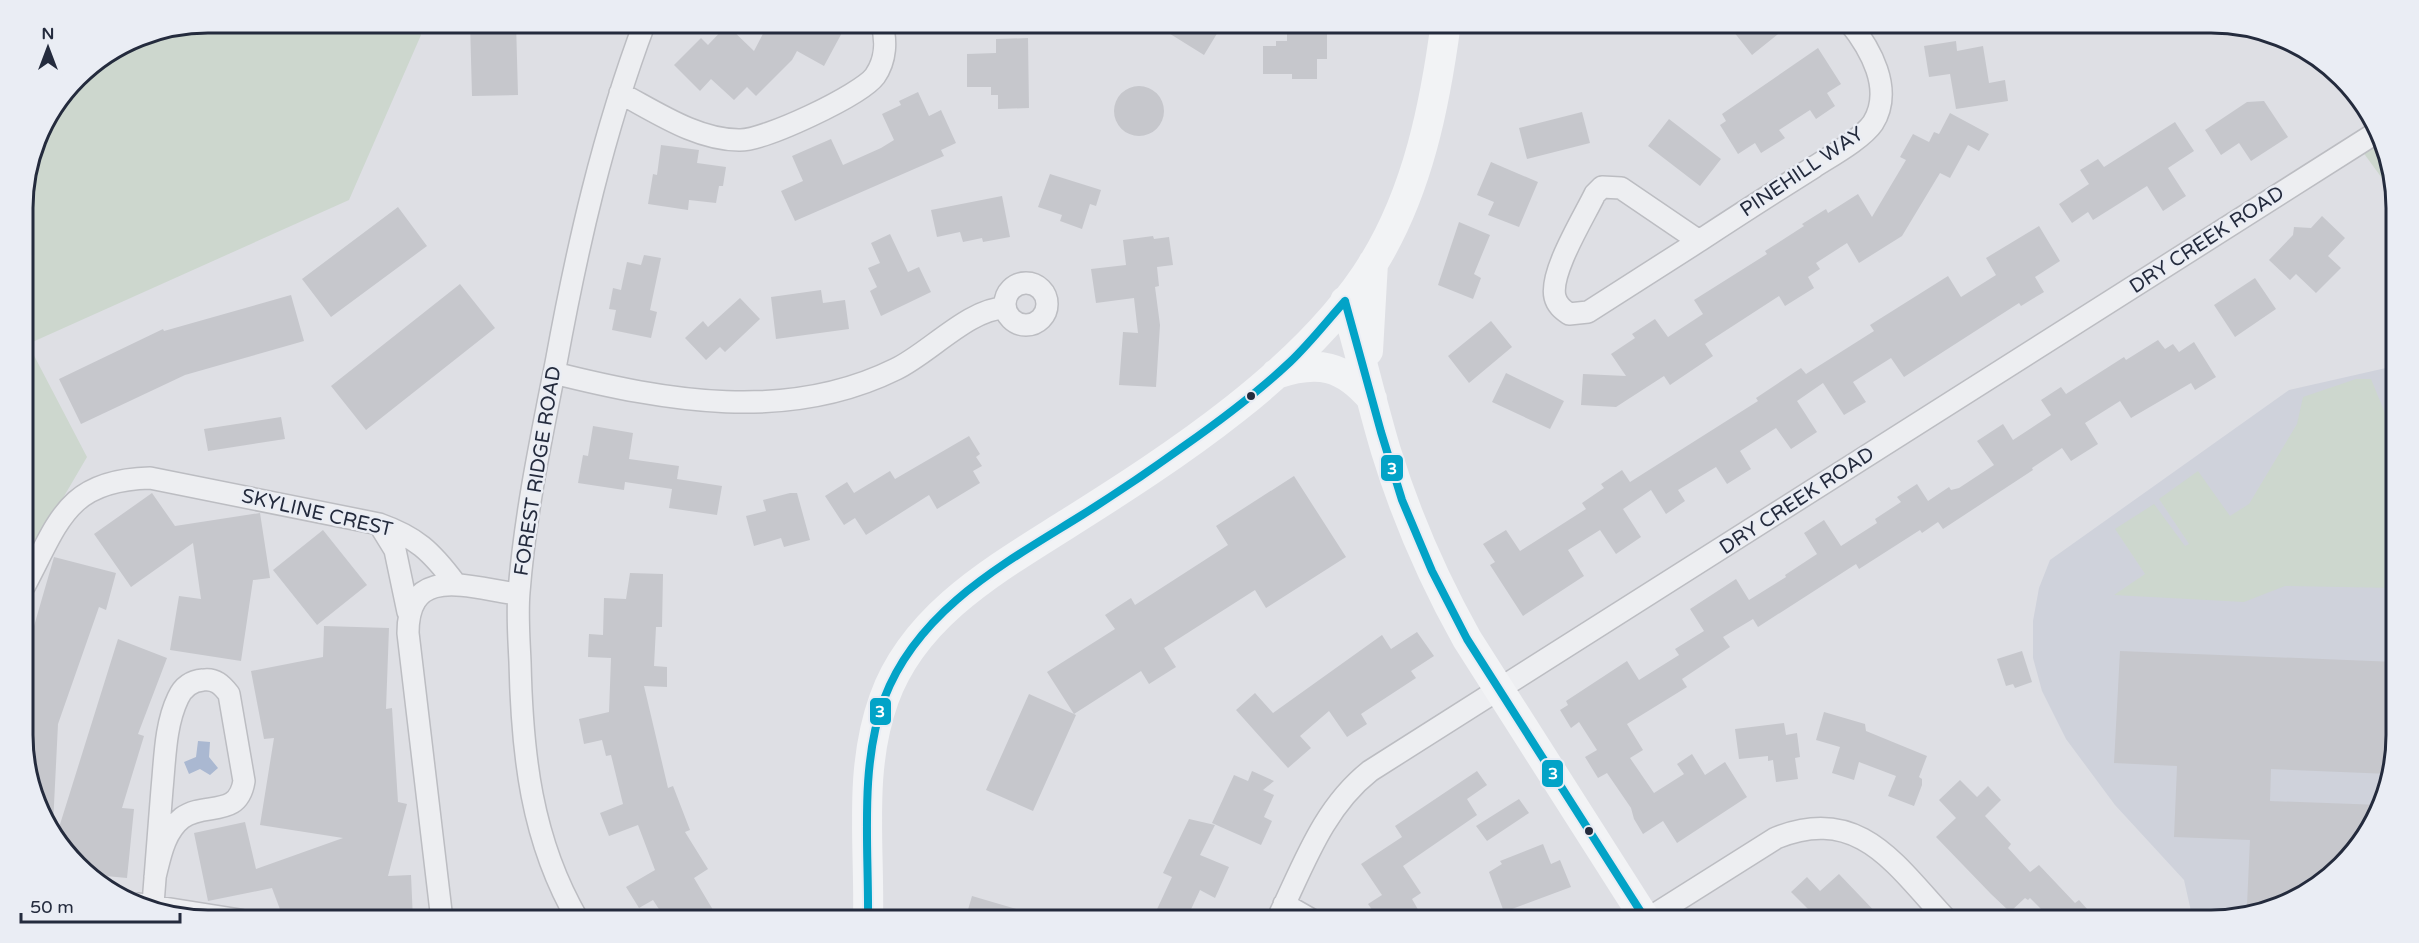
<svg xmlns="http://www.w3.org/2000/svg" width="2419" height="943" viewBox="0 0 2419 943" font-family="'Varela Round',sans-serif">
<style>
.built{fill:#cfd2db}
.green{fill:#cdd7ce}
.water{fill:#aab8d1}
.building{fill:#c6c7cc}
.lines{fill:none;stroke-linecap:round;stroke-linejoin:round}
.street-casing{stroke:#bcbdc2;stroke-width:24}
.street{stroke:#edeef1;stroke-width:21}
.secondary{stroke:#f2f3f5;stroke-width:30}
.bus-1-casing{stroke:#eaedf4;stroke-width:12}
.bus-1{stroke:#02a3c7;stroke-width:8}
.bus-dot{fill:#242b3d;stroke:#eaedf4;stroke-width:2}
.labels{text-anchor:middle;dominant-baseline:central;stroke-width:5;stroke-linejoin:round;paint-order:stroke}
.street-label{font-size:20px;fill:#242b3d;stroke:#eaedf4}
.rim{fill:none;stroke:#242b3d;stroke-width:3}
.line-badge{stroke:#eaedf4;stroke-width:2}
.badge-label{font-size:16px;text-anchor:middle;font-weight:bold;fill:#fff}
</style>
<rect width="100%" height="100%" fill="#dedfe4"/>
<path class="built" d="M2386 368 2395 372 2396 735 2387 795 2358 847 2323 882 2271 911 2222 920H2193L2184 880 2115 805 2066 739 2042 691 2033 658V621L2039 588 2050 560 2289 390Z"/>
<path class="green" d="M208 23H415L421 35 349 200 28 344 87 457 25 563 23 196 42 126 86 69 138 37Z
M2374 134 2395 184V196L2357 144Z
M2356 379H2371L2396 440V588L2285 586 2244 602 2114 595 2145 574 2115 529 2154 504 2185 546 2189 544 2159 499 2198 471 2230 516 2249 504 2297 424 2303 397Z"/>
<path class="water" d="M198 741 210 742 209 757 218 768 210 775 200 769 189 774 184 762 196 757Z"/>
<path class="building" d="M470 22H516L518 95 472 96Z
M769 22H832L844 29 824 66 797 51 792 60 756 96 747 87 734 100 711 79 700 91 674 65 701 38 708 45 727 25 754 51Z
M1151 22H1224L1204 55Z
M1726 22H1793L1752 55Z
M1287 32H1327V59H1317V79H1292V74H1263V46H1276V41H1287Z
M1028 38 1029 108 998 109V95H991V87H967V54L996 53V39Z
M1956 41 1957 51 1983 46 1989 83 2005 80 2008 101 1956 109 1950 74 1929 77 1924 46Z
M1818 48 1841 84 1827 93 1835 106 1816 119 1810 110 1779 130 1785 138 1761 153 1755 143 1738 154 1720 125 1726 121 1722 114Z
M1114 111a25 25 0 1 1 50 0a25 25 0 1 1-50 0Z
M918 92 929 116 941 110 956 143 941 150 944 156 795 221 781 191 803 181 792 156 831 139 843 165 881 148 894 140 882 114 901 105 899 101Z
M2264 101 2288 137 2251 161 2239 143 2221 155 2205 130 2247 102Z
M1582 112 1590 143 1527 159 1519 128Z
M1950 113 1989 134 1979 151 1968 145 1950 178 1940 173 1902 236 1859 263 1847 243 1816 263 1820 269 1808 277 1814 288 1785 306 1779 296 1705 344 1713 356 1670 385 1664 376 1616 407 1581 405 1583 374 1626 376 1611 354 1635 338 1632 334 1655 319 1668 337 1703 314 1694 300 1767 254 1765 251 1804 226 1802 224 1826 209 1828 213 1858 194 1872 217 1906 160 1900 157 1913 134 1929 142 1934 132 1939 134Z
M1669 119 1721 159 1700 186 1648 146Z
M2175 122 2194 151 2168 168 2186 196 2163 211 2147 186 2093 220 2088 212 2072 223 2059 204 2089 184 2080 170 2098 159 2104 167Z
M661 145 699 150 697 163 726 167 723 186H719L716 203 689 200 688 210 648 204 653 174 657 175Z
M1491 162 1538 182 1519 227 1488 215 1494 202 1477 195Z
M1050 174 1101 190 1096 206 1090 204 1082 229 1060 221 1062 215 1038 207Z
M1002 196 1010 237 983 242 982 238 963 242 960 232 937 237 931 210Z
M398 207 427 246 331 317 302 279Z
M2322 216 2345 238 2328 256 2341 268 2316 293 2296 274 2290 280 2269 260 2293 235 2294 227 2311 228Z
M1459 222 1490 235 1474 274 1481 278 1473 299 1438 285Z
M2039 226 2060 261 2035 277 2044 292 2021 306 2019 303 1904 377 1891 358 1853 382 1866 402 1844 415 1823 383 1797 401 1817 432 1791 449 1776 428 1740 451 1751 469 1727 484 1716 467 1678 490 1685 501 1666 514 1651 490 1623 509 1641 537 1616 554 1600 530 1568 550 1584 576 1523 616 1490 565 1495 562 1483 544 1506 530 1520 551 1586 509 1582 503 1604 488 1601 484 1622 470 1630 482 1758 401 1756 398 1801 368 1806 374 1874 331 1870 325 1948 276 1961 297 1996 275 1986 258Z
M890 234 908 272 919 267 931 292 881 316 870 291 877 287 868 268 880 263 871 243Z
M1153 236 1154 239 1169 237 1173 265 1157 267 1159 286 1155 287 1160 325 1156 387 1119 385 1123 332 1138 333 1134 298 1096 303 1091 269 1126 265 1123 240Z
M644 255 661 258 650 310 657 312 651 338 612 330 616 310 609 309 613 288 621 290 627 262 641 265Z
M2255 278 2276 309 2235 337 2214 305Z
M460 284 495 328 366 430 331 386Z
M821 290 823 303 845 300 849 329 776 339 771 297Z
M291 295 304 341 185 375 81 424 59 379 163 329 164 331Z
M740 298 760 319 725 352 720 347 706 360 685 338 703 321 708 327Z
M1491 321 1512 347 1469 383 1448 356Z
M2158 340 2165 349 2173 344 2179 352 2194 342 2216 377 2195 390 2191 383 2131 418 2120 401 2085 423 2098 444 2071 461 2062 448 2032 468 2033 470 1943 529 1938 522 1922 533 1920 530 1859 569 1856 564 1758 627 1753 619 1723 637 1730 647 1682 679 1687 687 1627 724 1643 750 1630 758 1654 793 1684 774 1677 764 1692 754 1705 775 1725 762 1747 797 1677 843 1663 821 1643 834 1634 819 1631 808 1607 773 1598 778 1585 757 1597 750 1579 722 1571 728 1560 710 1568 705 1566 701 1627 661 1639 680 1679 655 1675 649 1704 631 1690 609 1736 579 1749 600 1786 577 1785 575 1817 554 1804 533 1824 520 1841 546 1877 523 1875 519 1901 502 1897 497 1917 484 1928 501 1949 487 1951 490 1959 488 1994 465 1977 441 2003 424 2013 440 2051 415 2041 400 2061 387 2066 394 2124 357 2126 360Z
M1506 373 1564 401 1550 429 1492 402Z
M281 417 285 439 208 451 204 429Z
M593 426 633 433 629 459 679 466 677 479 722 486 717 515 669 508 672 489 625 482 624 490 578 483 583 455 588 456Z
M969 436 980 454 976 457 982 466 973 471 980 483 937 509 929 495 866 535 855 518 844 525 825 496 847 482 854 493 890 471 895 479Z
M1294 476 1346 557 1266 608 1255 590 1164 648 1176 667 1149 684 1141 671 1074 714 1076 715 1033 811 986 790 1029 694 1074 714 1047 672 1115 629 1105 615 1131 598 1135 605 1228 545 1216 526Z
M152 493 175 526 260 513 270 578 253 580 241 661 170 650 179 596 201 599 193 543 131 587 94 534Z
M790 493H797L810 540 784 547 781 538 754 546 746 516 766 511 763 500Z
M323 530 367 585 317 625 273 570Z
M54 557 116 573 106 610 99 607 58 724 53 825 26 771 25 631 32 633Z
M630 573 663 574 662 627H656L654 666 667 667V687L644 686 668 788 673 786 690 830 685 832 708 869 694 878 719 920H666L653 900 639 908 626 887 655 870 638 825 609 836 600 813 623 804 611 755 606 756 602 740 584 744 579 719 609 712 611 658 588 657 589 634 603 635 604 598 626 599Z
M324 626 389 628 386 709 392 708 398 802 407 804 388 876 411 875 413 920H348V911L321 920H284L272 888 208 901 194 833 245 822 256 869 343 838 260 825 274 738 264 739 251 671 323 657Z
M1417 632 1434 656 1411 671 1416 678 1361 714 1367 724 1347 737 1329 711 1300 736 1311 748 1288 768 1236 710 1255 693 1273 713 1382 635 1391 649Z
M118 639 167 658 138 734 144 736 122 808 134 809 127 878 95 875 68 857 57 834Z
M2022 651 2032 682 2015 688 2013 684 2006 686 1997 659Z
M2120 651 2396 662 2397 735 2390 774 2271 769 2270 801 2381 805 2358 848 2324 882 2279 906 2247 905 2250 840 2174 837 2177 766 2114 763Z
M1824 712 1865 724 1866 731 1927 756 1919 777 1922 779V785L1914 806 1888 796 1896 776 1859 762 1854 780 1832 773 1840 747 1816 740Z
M1784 723 1786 735 1797 733 1800 757 1795 758 1798 779 1776 782 1773 760 1768 761V756L1739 759 1735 729Z
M1252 771 1274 781 1263 790 1274 795 1264 817 1272 821 1261 845 1212 823 1234 775 1248 781Z
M1477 771 1487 785 1467 799 1477 815 1403 866 1421 893 1412 899 1424 920H1379L1368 904 1382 895 1361 864 1402 837 1395 826Z
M1960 780 1977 797 1988 786 2001 800 1985 816 2011 844 2008 848 2030 872 2039 865 2075 903 2079 900 2097 920H2052L2030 898 2028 900 2025 898 2010 912 1991 894 1936 837 1956 818 1939 800Z
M1519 799 1529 813 1487 841 1476 826Z
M1189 819 1215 825 1200 855 1229 867 1215 898 1200 890 1186 920H1152L1172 877 1163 873Z
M1543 844 1551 864 1560 860 1571 887 1504 912 1489 872 1502 864 1500 861Z
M1839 874 1883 920H1800L1810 911 1791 892 1807 877 1820 891Z
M972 896 1040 916V920H965Z"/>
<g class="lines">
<defs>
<path id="street" d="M620 93C656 112 697 140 739 140 764 141 861 95 875 76 886 60 887 40 881 22
M1602 187 1621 188 1699 241 1588 312 1569 314C1562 309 1557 305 1555 297 1549 273 1584 217 1595 194Z
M1699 241C1737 216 1776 191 1814 167 1831 156 1862 139 1873 123 1894 89 1870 48 1849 22
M1005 304a21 21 0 1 1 42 0a21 21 0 1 1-42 0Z
M554 373C666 401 787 423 896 369 928 354 970 308 1005 308
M379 524 395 550 408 612
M25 585C59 521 67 480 150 478L379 524C416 537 431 551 455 583
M139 904 240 920
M153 904C156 866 159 827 162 789 165 759 165 725 178 698 183 687 191 681 203 680 215 678 222 685 229 694L244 781C238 819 205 801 182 818 164 832 160 857 155 877
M1284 904 1312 920
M442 920 408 633C408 562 472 589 518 594
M578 920C531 840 522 753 520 662 519 639 517 615 519 592 525 515 541 439 556 363 577 248 603 133 645 22
M1277 920C1303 867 1322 809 1370 771L2374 134
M1646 920 1776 838C1860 804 1896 866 1947 920"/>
</defs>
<use href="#street" class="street-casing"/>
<use href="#street" class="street"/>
<path class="secondary" d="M1345 301C1360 351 1371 401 1386 451 1406 516 1434 580 1467 639L1646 920
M1368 351 1373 263
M1276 374C1318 360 1343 365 1372 399
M868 920C870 846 858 771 884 699 914 615 996 569 1067 524 1172 458 1308 370 1374 262 1418 190 1435 105 1446 22"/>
<defs>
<path id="bus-1" d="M1345 301 1381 432 1402 500 1432 571 1467 639 1646 920
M868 920C869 848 859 768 884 699 918 609 1005 563 1082 515 1117 493 1151 470 1184 446 1221 420 1257 393 1290 362 1310 343 1327 321 1345 301"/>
</defs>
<use href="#bus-1" class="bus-1-casing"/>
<use href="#bus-1" class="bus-1"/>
</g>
<g class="bus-dot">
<circle cx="1251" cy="396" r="5"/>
<circle cx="1589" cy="831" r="5"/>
</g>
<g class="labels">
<g class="street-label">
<text transform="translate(1802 172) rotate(-34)">PINEHILL WAY</text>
<text transform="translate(2207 240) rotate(-33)">DRY CREEK ROAD</text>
<text transform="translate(538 471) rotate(-81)">FOREST RIDGE ROAD</text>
<text transform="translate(1797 501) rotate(-33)">DRY CREEK ROAD</text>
<text transform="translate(317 513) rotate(13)">SKYLINE CREST</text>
</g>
</g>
<path d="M0 0H2419V943H0ZM208 33H2211A175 175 0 0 1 2386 208V735A175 175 0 0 1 2211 910H208A175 175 0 0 1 33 735V208A175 175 0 0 1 208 33Z" fill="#eaedf4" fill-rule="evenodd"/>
<path class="rim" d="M208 33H2211A175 175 0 0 1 2386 208V735A175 175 0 0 1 2211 910H208A175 175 0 0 1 33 735V208A175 175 0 0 1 208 33Z"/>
<g class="line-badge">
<rect x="1380" y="454" width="24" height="28" rx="6" fill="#02a3c7"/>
<rect x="869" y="697" width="23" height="29" rx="6" fill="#02a3c7"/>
<rect x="1541" y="759" width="23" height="29" rx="6" fill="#02a3c7"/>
</g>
<g class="badge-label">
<text x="1392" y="474">3</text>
<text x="880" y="717">3</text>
<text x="1553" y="779">3</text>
</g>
<g transform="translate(48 48)" stroke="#eaedf4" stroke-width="4.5" paint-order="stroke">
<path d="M0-4.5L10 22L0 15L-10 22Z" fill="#242b3d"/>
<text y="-9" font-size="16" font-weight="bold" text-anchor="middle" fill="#242b3d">N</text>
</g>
<path d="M21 913v9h159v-9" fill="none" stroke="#242b3d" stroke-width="3"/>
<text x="30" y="913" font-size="18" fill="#242b3d" stroke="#eaedf4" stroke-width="4.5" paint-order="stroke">50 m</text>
</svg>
